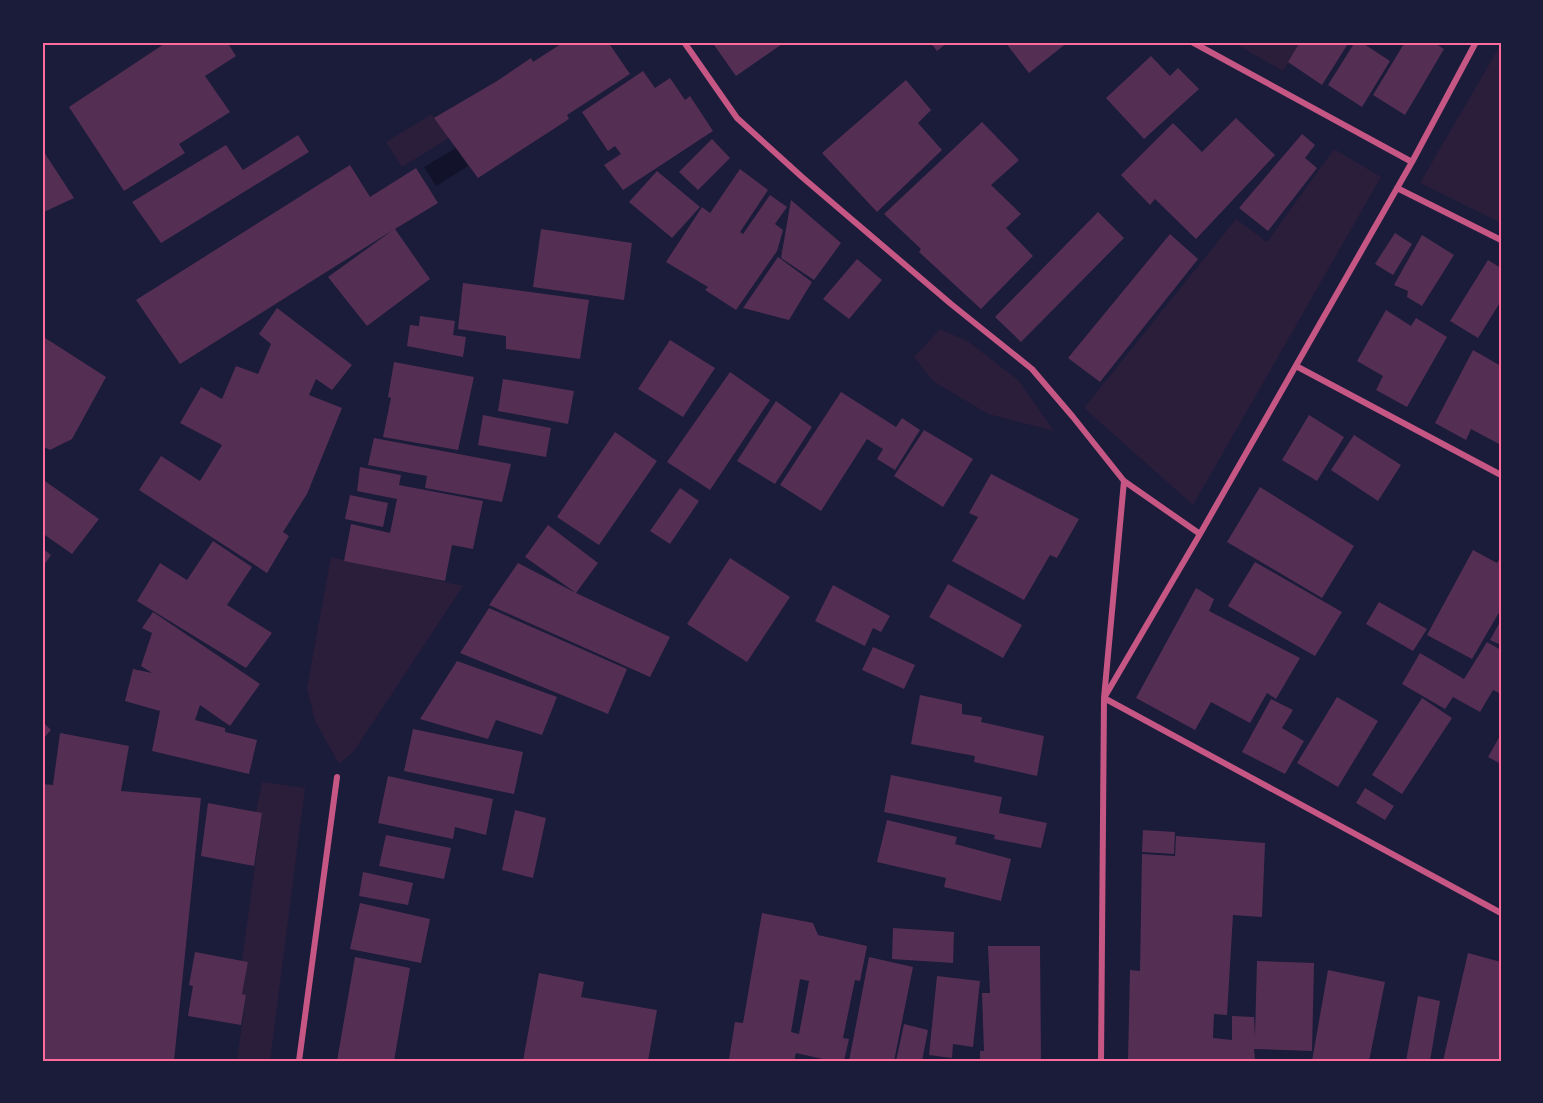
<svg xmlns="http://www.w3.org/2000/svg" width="1543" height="1103" viewBox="0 0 1543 1103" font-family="'Asap Condensed',sans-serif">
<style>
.green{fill:#2a1e3b}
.water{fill:#12122b}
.building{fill:#542f53;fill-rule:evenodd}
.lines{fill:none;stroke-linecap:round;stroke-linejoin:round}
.minor{stroke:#c65784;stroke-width:6}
.neatline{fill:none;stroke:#ff6b9d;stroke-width:2}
</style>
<rect width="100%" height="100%" fill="#1b1b3a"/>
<path class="green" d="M1232 42H1300L1283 71Z
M1501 44V223L1420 183Z
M432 114 449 138 402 167 386 142Z
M1334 149 1381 177 1193 505 1084 408 1236 219 1267 242Z
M940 329 969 342 1018 380 1054 431 988 414 933 381 914 357Z
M331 557 463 586 354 751 339 764 315 721 307 688Z
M262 782 305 788 270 1061H237L246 995 242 994 248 962 242 961 262 814 256 812Z"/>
<path class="water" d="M456 148 468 166 436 186 424 167Z"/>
<path class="building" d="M167 42H227L236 56 205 76 230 112 179 144 185 153 124 191 69 107Z
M564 42H608L630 74 567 115 569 119 478 178 434 118 497 81 531 58 533 62Z
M712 42H785L736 76Z
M930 42H948L937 51Z
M1005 42H1068L1029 73Z
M1300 42H1349L1322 85 1288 62Z
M1355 42H1361L1390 61 1362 107 1328 85Z
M1405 42H1433L1444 49 1405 115 1373 95Z
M1151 56 1170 76 1178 68 1199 89 1144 139 1106 98Z
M643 71 655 88 670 78 685 100 690 96 713 131 623 190 604 165 621 154 615 146 608 151 582 112Z
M906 80 931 110 918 123 942 150 877 212 822 153Z
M1236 118 1275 155 1196 239 1155 199 1150 205 1121 175 1173 123 1202 152Z
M982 122 1019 160 991 185 1021 214 1006 228 1033 256 981 309 919 252 921 249 884 214Z
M1302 134 1315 145 1305 158 1317 168 1268 231 1239 208Z
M298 135 309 152 161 243 132 202 226 145 243 170Z
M712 139 730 158 698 190 679 172Z
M42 149 74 198 42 213Z
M350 165 370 197 416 168 438 203 395 229 430 279 367 326 328 277 393 230 180 364 136 300Z
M740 169 768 190 740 232 743 234 770 195 787 207 775 224 783 230 777 251 736 310 705 290 708 287 666 262 702 207 710 213Z
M657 171 700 207 672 238 629 202Z
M791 200 841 243 814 280 781 258Z
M1098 212 1124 238 1021 342 995 317Z
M541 229 632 243 624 300 533 287Z
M1395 233 1412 244 1393 275 1375 264Z
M1170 234 1198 259 1100 382 1068 358Z
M1422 235 1454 255 1422 306 1407 297 1408 291 1394 285Z
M778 257 812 282 789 320 743 308Z
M857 259 882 280 849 319 823 299Z
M1488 260 1501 268V301L1478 338 1450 321Z
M463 283 589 300 580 359 506 349V336L458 329Z
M277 308 352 365 332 390 316 379 309 395 342 408 307 494 283 532 289 536 267 573 139 490 161 456 200 481 222 445 180 423 201 387 222 399 236 366 258 374 271 344 259 334Z
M1386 310 1411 326 1416 318 1447 337 1407 407 1376 390 1383 376 1357 361Z
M420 316 455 321 453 335 466 337 463 357 407 346 410 325 419 326Z
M42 336 106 377 72 439 50 450 42 446Z
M670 340 715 368 683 417 638 389Z
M1473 350 1501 366V445L1471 429 1466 440 1435 423Z
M394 362 474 377 458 450 383 437 391 398 388 397Z
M730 372 770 400 710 490 667 462Z
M503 379 574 391 568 424 498 411Z
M841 392 896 427 902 418 920 430 895 470 877 459 883 449 867 439 821 511 780 485Z
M776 401 812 427 775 484 737 461Z
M483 415 551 428 546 457 478 445Z
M1309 415 1344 437 1317 481 1282 460Z
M924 430 973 459 943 507 894 476Z
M615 432 657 461 599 545 557 517Z
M1354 435 1401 465 1378 501 1331 470Z
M374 438 511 464 502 502 425 488 427 476 368 465Z
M360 467 401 475 399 485 483 501 473 549 452 545 445 581 344 561 351 524 390 533 397 499 357 491Z
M991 474 1079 519 1057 558 1050 555 1024 600 952 561 978 517 969 513Z
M42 479 99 519 72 554 42 533Z
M1260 487 1354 546 1322 598 1227 542Z
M680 488 699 501 670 544 650 531Z
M350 495 388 503 383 527 345 519Z
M548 525 598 563 576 593 670 637 650 677 489 605 518 563 576 593 525 557Z
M213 541 252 567 227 605 272 633 246 668 137 601 160 563 187 580Z
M42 548 51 555 42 568Z
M1473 550 1497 563 1501 557V609L1472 659 1427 635Z
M730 558 790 597 747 662 687 624Z
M1255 562 1342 612 1315 656 1228 606Z
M948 584 1022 625 1003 658 929 617Z
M833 585 890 616 881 632 873 628 865 646 815 621Z
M1196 588 1214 599 1209 611 1300 658 1276 699 1267 693 1250 723 1211 702 1195 730 1136 698Z
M1379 602 1427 629 1413 651 1366 624Z
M489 608 627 669 608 714 460 653Z
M153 612 260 684 230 726 200 705 195 720 225 728V732L257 740 249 774 152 751 160 711 125 701 133 669 152 673 141 666 152 633 142 628Z
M1501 620V645L1490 640Z
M1487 642 1501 650V694L1493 690 1480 712 1453 697 1445 709 1402 684 1420 653 1464 679Z
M873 647 915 665 904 689 862 670Z
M457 661 557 697 542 735 496 720 488 739 420 719Z
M920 695 962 704V714L982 717 981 722 1044 736 1037 776 974 762 975 756 911 744Z
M1337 697 1378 721 1338 787 1297 763Z
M1422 698 1452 718 1402 794 1372 775Z
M1271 699 1293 710 1282 728 1304 741 1285 774 1242 752Z
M42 721 51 730 42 740Z
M413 729 523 752 514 794 404 771Z
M60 733 129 746 121 791 201 798 174 1061H42V784L53 785Z
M1501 734V764L1488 757Z
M891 775 1002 797 999 813 1047 823 1041 848 994 839 995 835 884 812Z
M388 776 493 799 486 835 455 827 453 839 378 823Z
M1365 788 1394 806 1385 820 1356 803Z
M208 803 262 813 254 866 201 856Z
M515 810 546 818 533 878 502 870Z
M887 820 957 837 955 844 1011 859 1001 901 944 887 946 878 877 862Z
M1143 830 1175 832 1174 854 1142 852Z
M386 835 451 848 444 879 379 866Z
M1176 836 1265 843 1262 917 1233 915 1227 1015 1214 1014 1213 1038 1232 1040V1016L1254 1017 1255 1036 1257 961 1314 963 1312 1051 1254 1049 1255 1061H1128L1130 970 1140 971 1142 854 1175 856Z
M363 872 413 883 408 905 359 896Z
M360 903 430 919 421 963 350 949Z
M762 913 813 923 818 935 867 946 860 981 855 980 843 1038 849 1039 844 1061H832L796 1053 794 1061H738L729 1059 735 1022 743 1023ZM800 979 809 981 799 1034 791 1032Z
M893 928 954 932 953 963 892 959Z
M988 946H1040L1041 1061H980V1051H984L982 993H990Z
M195 952 248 962 242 994 246 995 241 1025 188 1016 193 986 189 985Z
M1468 953 1501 962 1500 1061H1443Z
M355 957 410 968 394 1061H337Z
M869 957 913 967 894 1061H849Z
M1328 970 1385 982 1369 1061H1312Z
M539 973 584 982 581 997 657 1010 648 1061H523Z
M937 976 980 981 973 1047 953 1044 952 1058 929 1055Z
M1418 996 1440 1001 1430 1061H1406Z
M904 1024 928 1030 922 1061H896Z"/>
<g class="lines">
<path class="minor" d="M684 42 737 118 802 177 951 304 1032 369 1073 417 1124 481 1200 534
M1192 42 1412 162
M1397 188 1501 240
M1296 366 1501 475
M1124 481 1104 698 1501 913
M299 1061 337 777
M1101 1061 1104 698 1200 534 1412 162 1476 42"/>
</g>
<rect width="1543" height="1103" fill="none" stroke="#1b1b3a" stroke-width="87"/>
<rect x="44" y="44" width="1456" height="1016" class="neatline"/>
</svg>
